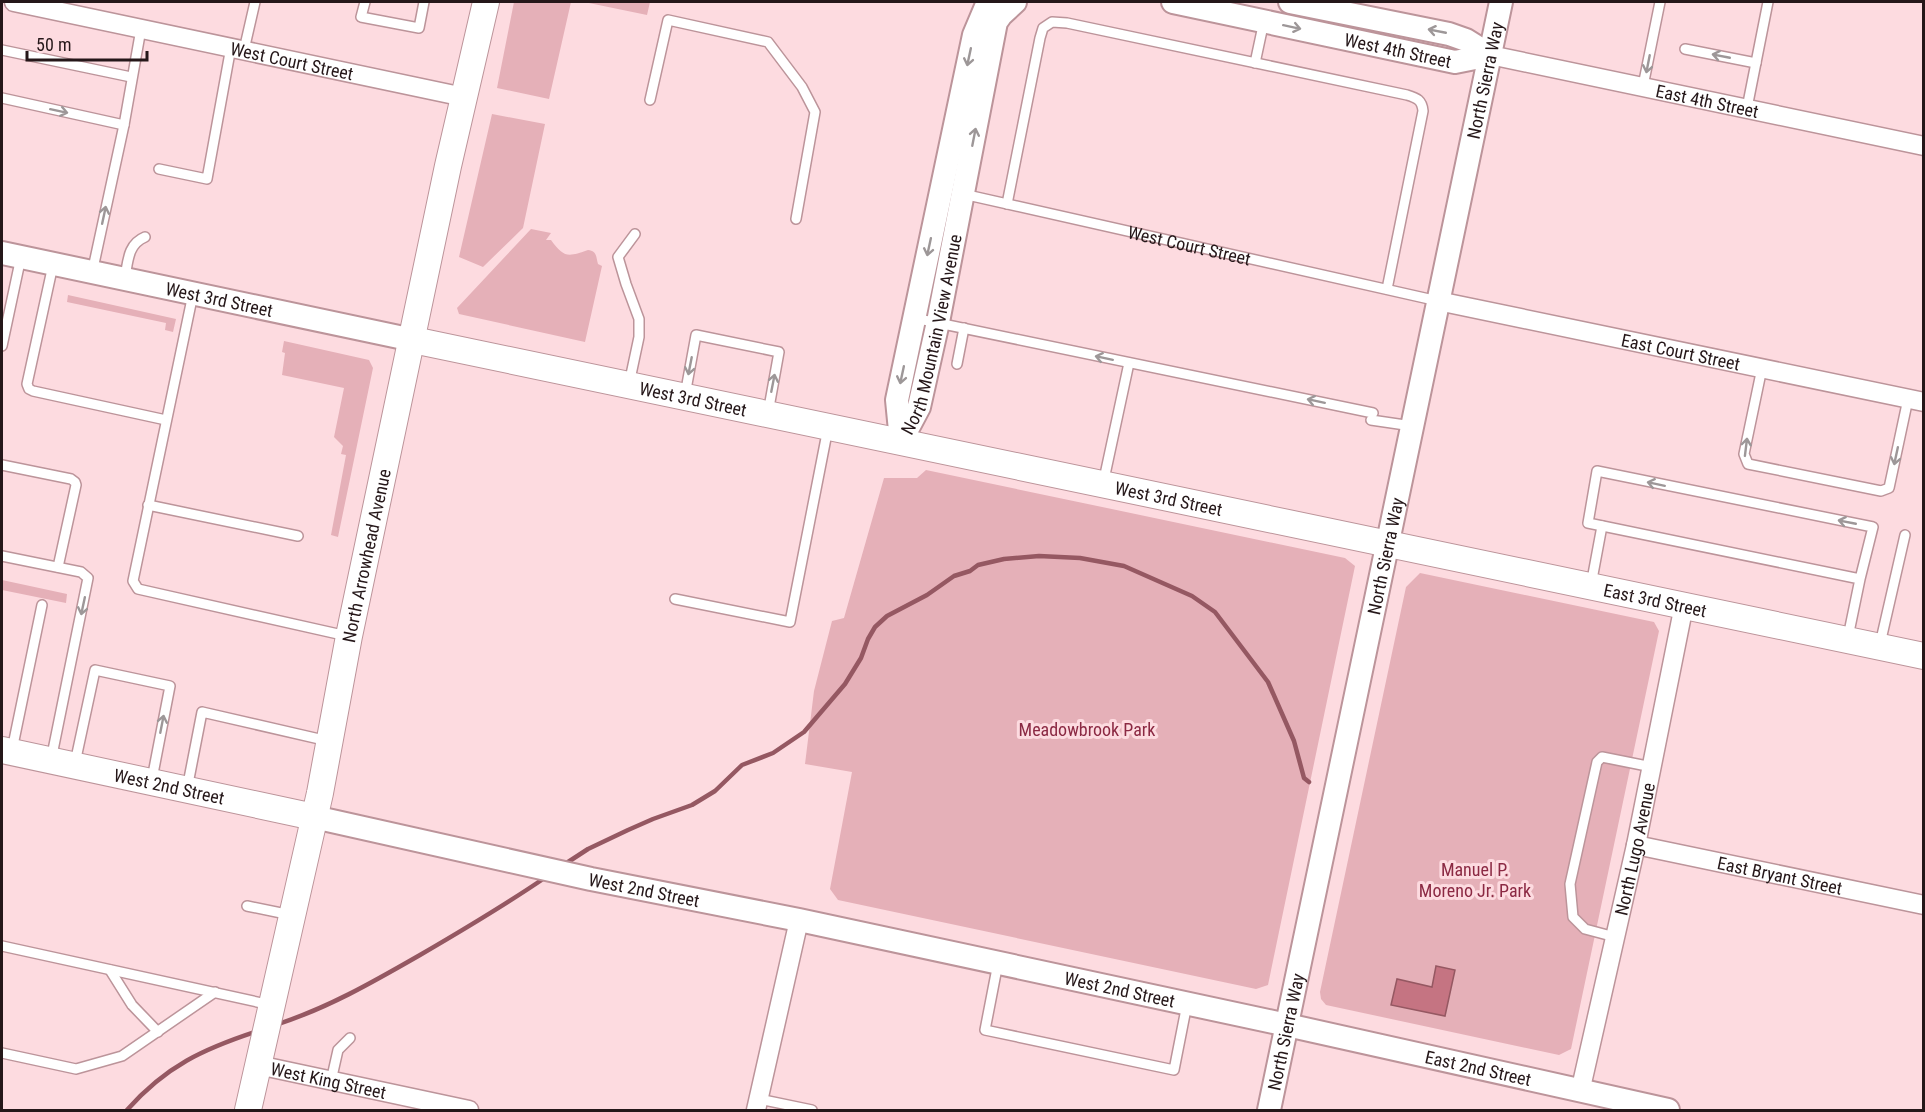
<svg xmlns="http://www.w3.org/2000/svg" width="1925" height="1112" viewBox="0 0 1925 1112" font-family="'Roboto Condensed',sans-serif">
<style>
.green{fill:#e5b0b8}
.water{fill:#c57482;stroke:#955862;stroke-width:1.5}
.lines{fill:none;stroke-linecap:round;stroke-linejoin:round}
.stream{stroke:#955862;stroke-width:4.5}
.service-casing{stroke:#bc949a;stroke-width:12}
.minor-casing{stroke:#bc949a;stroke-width:21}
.tertiary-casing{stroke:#bc949a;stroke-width:26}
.secondary-casing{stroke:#bc949a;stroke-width:28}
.service{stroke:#fff;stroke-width:9}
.minor{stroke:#fff;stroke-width:18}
.tertiary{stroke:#fff;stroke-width:22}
.secondary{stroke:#fff;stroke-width:26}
.oneway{stroke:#9d9798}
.labels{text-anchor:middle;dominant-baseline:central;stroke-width:6;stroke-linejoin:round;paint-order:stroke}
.street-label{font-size:18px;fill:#251719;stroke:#fddbe0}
.park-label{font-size:18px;fill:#8b2943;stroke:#fddbe0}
</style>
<rect width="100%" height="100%" fill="#fddbe0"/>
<path class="green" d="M514 2H571L549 99 497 88Z
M584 2H650L647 15Z
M492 114 545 124 523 228 483 267 459 257Z
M531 229 551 233 546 240H551C564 258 568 257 588 250 597 251 596 257 598 264L602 266 585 342 459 314 457 308Z
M68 295 176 319 173 332 165 330 166 323 67 302Z
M284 341 369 360 373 368 338 537 331 535 346 455 341 454 343 446 334 437 344 388 282 375 285 353 282 352Z
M926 470 1345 558 1355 566 1268 985 1256 989 838 900 830 889 852 772 805 764 814 691 832 621 844 618 884 478H917Z
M1420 573 1654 622 1659 631 1571 1049 1559 1055 1326 1005 1321 999 1320 992 1406 587Z
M2 580 67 594 66 603 2 590Z"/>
<path class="water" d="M1436 966 1455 970 1445 1016 1391 1005 1397 979 1432 987Z"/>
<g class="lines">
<path class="stream" d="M565 864 588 849 628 830 653 819 692 805 715 791 742 765 773 753 804 732 845 684 861 658 868 639 875 627 887 616 927 595 954 576 970 571 978 565 1004 559 1039 556 1080 558 1124 566 1192 596 1215 612 1268 682 1294 741 1304 778 1309 782
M275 1025C326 1009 373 982 420 955 463 930 505 905 546 877
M127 1110C166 1066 203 1049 258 1031"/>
<defs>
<g id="service">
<path d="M365 2 361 17 419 28 424 2"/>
<path d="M1685 49 1756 63"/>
<path d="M2 50 131 77"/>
<path d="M244 50 255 2"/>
<path d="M1255 63 1264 21"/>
<path d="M1643 86 1660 2"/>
<path d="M2 98 124 125 141 29"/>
<path d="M650 100 668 20 768 42 802 87 815 112 796 219"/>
<path d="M1747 108 1768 2"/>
<path d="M159 169 207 179 231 47"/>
<path id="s1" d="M963 194 1438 301"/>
<path d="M1007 204 1040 38 1043 28 1052 22 1067 23 1407 95C1417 98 1422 100 1423 111L1387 289"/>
<path d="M53 265 27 384 29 389 33 391 166 420"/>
<path d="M92 273 124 125"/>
<path d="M125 277C128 261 128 244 145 237"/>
<path d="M193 294 133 581 138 589 347 636"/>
<path d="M914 318 1373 413"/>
<path d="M2 346 21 257"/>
<path d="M957 364 964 328"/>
<path d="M1762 368 1744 454 1748 464 1881 491 1889 488 1908 399"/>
<path d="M629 384 639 337V319L626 284 618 257 635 234"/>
<path d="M685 395 696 335 779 352 768 413"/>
<path d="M1371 420 1412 426"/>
<path d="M2 465 71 479 75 482 76 485 58 567"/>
<path d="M1103 484 1129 363"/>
<path d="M148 505 298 536"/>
<path d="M2 556 81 572 88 578 51 760"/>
<path d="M1591 585 1602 526"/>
<path d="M675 599 790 622 828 428"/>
<path d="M1848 637 1860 579 1873 527 1597 471 1588 523 1860 579"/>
<path d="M1880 644 1905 535"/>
<path d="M12 750 42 605"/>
<path d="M75 763 95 670 170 686 152 779"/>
<path d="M187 789 202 712 328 741"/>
<path d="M247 906 291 915"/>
<path d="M1615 937 1585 929 1573 917 1570 884 1597 762 1602 757 1652 767"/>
<path d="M2 946 271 1005"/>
<path d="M998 963 985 1030 1174 1070 1187 1004"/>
<path d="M110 970 132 1005 158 1032"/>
<path d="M2 1053 76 1069 122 1056 215 992"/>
<path d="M331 1081 338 1050 350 1038"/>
<path d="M759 1099 812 1110"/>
</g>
<g id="minor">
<path id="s2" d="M14 2 464 97"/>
<path id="s3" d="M1490 55 1924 146"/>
<path id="s4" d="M1438 301 1924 402"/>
<path id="s5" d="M1636 845 1924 905"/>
<path id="s6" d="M258 1065 469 1110"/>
<path id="s7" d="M1580 1092 1636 845 1684 605"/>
<path d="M756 1110 799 920"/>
</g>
<g id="tertiary">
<path id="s8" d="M1173 2 1455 62 1490 55"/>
<path d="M1290 2 1449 34 1466 40 1490 55"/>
<path id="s9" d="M2 253 413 340"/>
<path id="s10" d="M901 441 919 407 938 322 996 22 1001 15 1015 2"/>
<path d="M901 441 897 400 974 35 988 2"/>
<path id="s11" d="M314 817 591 879 799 920 1287 1025 1668 1110"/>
<path id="s12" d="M1269 1110 1501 2"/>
</g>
<g id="secondary">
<path id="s13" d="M413 340 1924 656"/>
<path id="s14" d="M2 750 314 817"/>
<path id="s15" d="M248 1110 320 793 349 636 448 166 486 2"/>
</g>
</defs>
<use href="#service" class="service-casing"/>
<use href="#minor" class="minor-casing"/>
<use href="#tertiary" class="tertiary-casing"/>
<use href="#secondary" class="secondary-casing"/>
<use href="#service" class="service"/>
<use href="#minor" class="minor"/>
<use href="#tertiary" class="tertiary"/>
<use href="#secondary" class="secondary"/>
</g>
<defs><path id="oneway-shaft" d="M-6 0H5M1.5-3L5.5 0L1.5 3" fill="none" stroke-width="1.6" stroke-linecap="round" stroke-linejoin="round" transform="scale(1.5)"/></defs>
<g class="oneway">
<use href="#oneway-shaft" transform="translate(1292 27) rotate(12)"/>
<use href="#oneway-shaft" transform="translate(1437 31) rotate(-169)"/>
<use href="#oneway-shaft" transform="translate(1721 56) rotate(-169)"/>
<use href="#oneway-shaft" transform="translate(969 57) rotate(102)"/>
<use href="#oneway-shaft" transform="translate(1648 64) rotate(101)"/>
<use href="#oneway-shaft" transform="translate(59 111) rotate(12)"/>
<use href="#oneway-shaft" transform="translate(974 137) rotate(-79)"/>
<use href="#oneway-shaft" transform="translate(104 215) rotate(-78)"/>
<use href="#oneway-shaft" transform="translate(929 247) rotate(102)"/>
<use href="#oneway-shaft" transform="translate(1104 358) rotate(-168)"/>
<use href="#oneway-shaft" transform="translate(690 366) rotate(101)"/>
<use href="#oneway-shaft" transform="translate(902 375) rotate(102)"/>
<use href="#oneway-shaft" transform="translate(773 383) rotate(-79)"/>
<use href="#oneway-shaft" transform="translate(1316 401) rotate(-168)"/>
<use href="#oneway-shaft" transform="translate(1746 447) rotate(-83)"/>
<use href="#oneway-shaft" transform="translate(1896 456) rotate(102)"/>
<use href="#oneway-shaft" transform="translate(1656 484) rotate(-168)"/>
<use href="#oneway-shaft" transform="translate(1847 522) rotate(-169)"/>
<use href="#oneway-shaft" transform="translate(83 606) rotate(102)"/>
<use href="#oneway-shaft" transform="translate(162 724) rotate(-79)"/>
</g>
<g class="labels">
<g class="street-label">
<text stroke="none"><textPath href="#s8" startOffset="230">West 4th Street</textPath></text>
<text stroke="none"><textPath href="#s2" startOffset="284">West Court Street</textPath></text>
<text stroke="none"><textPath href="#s12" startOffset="1052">North Sierra Way</textPath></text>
<text stroke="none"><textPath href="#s3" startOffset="222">East 4th Street</textPath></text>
<text stroke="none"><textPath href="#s1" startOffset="232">West Court Street</textPath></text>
<text stroke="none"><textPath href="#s9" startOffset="222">West 3rd Street</textPath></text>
<text stroke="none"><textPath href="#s10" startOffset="112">North Mountain View Avenue</textPath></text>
<text stroke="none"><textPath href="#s4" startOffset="248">East Court Street</textPath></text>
<text stroke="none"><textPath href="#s13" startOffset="286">West 3rd Street</textPath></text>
<text stroke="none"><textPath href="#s13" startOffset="772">West 3rd Street</textPath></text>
<text stroke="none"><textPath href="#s15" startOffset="567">North Arrowhead Avenue</textPath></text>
<text stroke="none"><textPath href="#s12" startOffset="566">North Sierra Way</textPath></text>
<text stroke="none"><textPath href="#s13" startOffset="1269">East 3rd Street</textPath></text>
<text stroke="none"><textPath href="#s14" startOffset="171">West 2nd Street</textPath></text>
<text stroke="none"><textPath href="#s7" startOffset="249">North Lugo Avenue</textPath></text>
<text stroke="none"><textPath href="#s5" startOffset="147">East Bryant Street</textPath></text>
<text stroke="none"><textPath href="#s11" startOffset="338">West 2nd Street</textPath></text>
<text stroke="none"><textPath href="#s11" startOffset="824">West 2nd Street</textPath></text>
<text stroke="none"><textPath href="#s12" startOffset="80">North Sierra Way</textPath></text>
<text stroke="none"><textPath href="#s11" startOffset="1191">East 2nd Street</textPath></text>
<text stroke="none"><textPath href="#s6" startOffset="72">West King Street</textPath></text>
</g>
<g class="park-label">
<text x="1087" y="729">Meadowbrook Park</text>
<text x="1475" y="869">Manuel P.<tspan x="1475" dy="21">Moreno Jr. Park</tspan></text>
</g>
</g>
<rect width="1925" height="1112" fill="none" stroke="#251719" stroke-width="6"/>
<path d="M27 51v9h120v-9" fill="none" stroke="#251719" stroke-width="3"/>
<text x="36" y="51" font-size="18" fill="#251719" stroke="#fddbe0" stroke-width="4.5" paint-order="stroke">50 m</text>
</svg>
